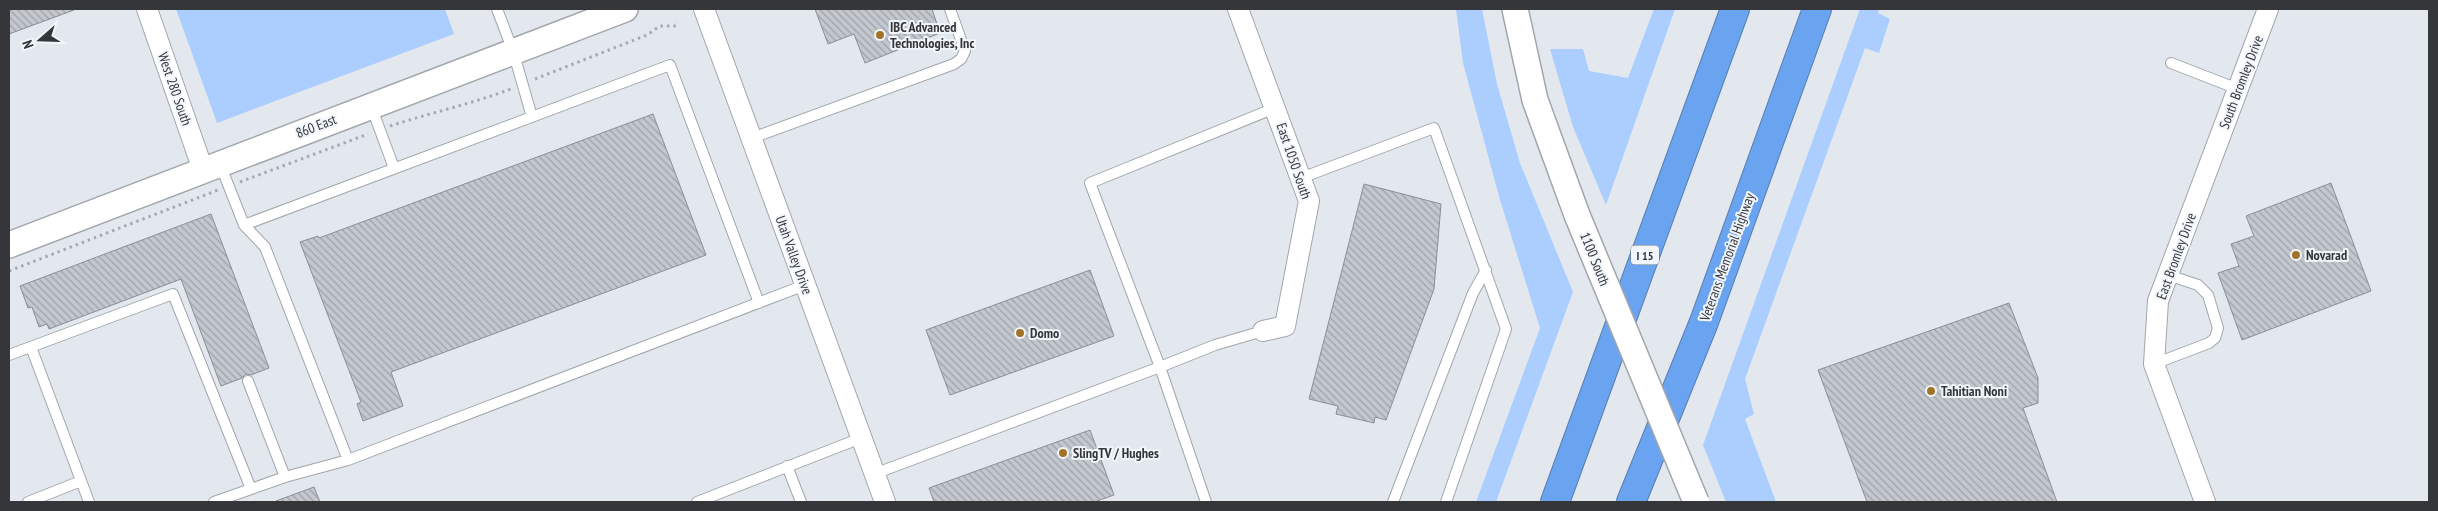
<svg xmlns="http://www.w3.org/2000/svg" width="2438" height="511" viewBox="0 0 2438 511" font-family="'PT Sans Narrow',sans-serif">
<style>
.grass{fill:#abceff}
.building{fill:url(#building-back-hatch);stroke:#8a8f95}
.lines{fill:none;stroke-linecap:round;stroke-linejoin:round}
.service-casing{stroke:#a1a6ac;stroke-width:12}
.minor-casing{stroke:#a1a6ac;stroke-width:22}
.tertiary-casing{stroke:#a1a6ac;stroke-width:28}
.motorway-casing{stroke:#577eb0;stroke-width:30}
.path{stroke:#a6aab0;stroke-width:3;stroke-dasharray:2.5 4;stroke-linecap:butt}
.service{stroke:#fff;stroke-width:10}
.minor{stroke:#fff;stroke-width:20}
.tertiary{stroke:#fff;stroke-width:25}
.motorway{stroke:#6aa4f0;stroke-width:28}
.tertiary-bridge-casing{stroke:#a1a6ac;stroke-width:28;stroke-linecap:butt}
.tertiary-bridge{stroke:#fff;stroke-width:25}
.poi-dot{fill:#a27326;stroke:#f1f6fc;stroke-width:2}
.labels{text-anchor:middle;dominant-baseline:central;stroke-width:4;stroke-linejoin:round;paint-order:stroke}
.shield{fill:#f1f6fc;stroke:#6d7074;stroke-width:1}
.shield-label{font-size:12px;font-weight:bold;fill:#343639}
.poi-label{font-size:14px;font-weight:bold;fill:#343639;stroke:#f1f6fc;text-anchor:start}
.street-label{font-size:14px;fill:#343639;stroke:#f1f6fc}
</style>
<defs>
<pattern id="building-back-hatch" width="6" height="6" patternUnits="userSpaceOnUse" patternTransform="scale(1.25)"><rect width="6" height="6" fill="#c3c7ce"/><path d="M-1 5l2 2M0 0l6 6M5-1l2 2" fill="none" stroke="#9fa2a8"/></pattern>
</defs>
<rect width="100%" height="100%" fill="#e3e8ef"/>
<path class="grass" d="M176 9H445L454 34 217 123Z
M1456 9H1482L1497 84 1520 163 1573 292 1496 502H1476L1540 328 1500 200 1463 63Z
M1654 9H1675L1606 205 1573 127 1550 49H1583L1589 71 1628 78Z
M1860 9H1879L1878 13 1890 19 1879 53 1865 48 1745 379 1754 414 1745 419 1776 502H1726L1703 445Z"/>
<path class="building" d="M9 9H74V10L9 34Z
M815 9H932L940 33 865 63 854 34 828 44Z
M653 114 706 255 391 372 403 406 363 421 357 404 361 402 300 242 318 236 319 238Z
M2331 183 2371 291 2242 340 2218 273 2239 266 2231 244 2254 236 2246 216Z
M1364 184 1441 204 1434 289 1386 420 1375 417 1374 423 1336 414 1338 406 1309 399Z
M211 214 269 368 251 375 246 374 242 378 221 386 181 279 49 329 47 324 39 327 32 307 28 308 20 286Z
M1090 270 1114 336 950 395 926 330Z
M2009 303 2038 378V403L2023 408 2057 502H1867L1818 370Z
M1090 430 1114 495 1094 502H934L929 488Z
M314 487 320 502H276V501Z"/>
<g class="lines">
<defs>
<path id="service" d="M497 9 513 51 532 117
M2171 63 2238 89
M371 106 394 168
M752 138 954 64 961 59 965 51 950 9
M220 164 244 225 265 247 348 460 805 285
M1301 178 1434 128 1506 329 1446 502
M244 225 670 65 759 303
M1263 331 1215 345 1160 367 1090 183 1275 108
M31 347 89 502
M9 355 173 294 251 489 285 477 248 381
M2154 364 2209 343 2215 338 2218 328 2208 295 2198 285 2168 275
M787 466 801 502
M874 474 1160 367 1206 502
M285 477 348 460
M28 502 81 481
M214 502 251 489
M697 502 861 438
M1393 502 1473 293 1486 270"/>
<path id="minor" d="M147 9 203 170
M704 9 885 502
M1238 9 1309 201 1285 326 1263 331
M2205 502 2154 364 2158 301 2268 9"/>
<path id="tertiary" d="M1515 9 1535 100 1577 215
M9 245 625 9"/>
<path id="motorway" d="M1555 502 1735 9
M1631 502 1704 322 1817 9"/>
</defs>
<use href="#service" class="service-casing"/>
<use href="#minor" class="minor-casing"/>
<use href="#tertiary" class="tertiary-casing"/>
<use href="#motorway" class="motorway-casing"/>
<path class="path" d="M535 79 647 35 660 26H676L677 22
M390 126C430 113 471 104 511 89
M240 182 368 134
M9 271 218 190"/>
<use href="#service" class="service"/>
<use href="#minor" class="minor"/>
<use href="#tertiary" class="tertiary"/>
<use href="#motorway" class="motorway"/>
<defs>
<path id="tertiary-bridge" d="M1577 215 1696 502"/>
</defs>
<use href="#tertiary-bridge" class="tertiary-bridge-casing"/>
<use href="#tertiary-bridge" class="tertiary-bridge"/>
</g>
<g class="poi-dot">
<circle cx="880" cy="35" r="5"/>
<circle cx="2296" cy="255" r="5"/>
<circle cx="1020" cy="333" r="5"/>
<circle cx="1931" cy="391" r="5"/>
<circle cx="1063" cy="453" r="5"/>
</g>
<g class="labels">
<rect class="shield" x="1631" y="245.5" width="28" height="19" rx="4"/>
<g class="shield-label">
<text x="1645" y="255">I 15</text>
</g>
<g class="poi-label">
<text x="890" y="27">IBC Advanced<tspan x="890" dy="16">Technologies, Inc</tspan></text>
<text x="2306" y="255">Novarad</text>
<text x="1030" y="333">Domo</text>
<text x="1941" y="391">Tahitian Noni</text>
<text x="1073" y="453">SlingTV / Hughes</text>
</g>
<g class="street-label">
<text transform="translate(2241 82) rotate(-69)">South Bromley Drive</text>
<text transform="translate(175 89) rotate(71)">West 280 South</text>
<text transform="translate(316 126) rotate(-21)">860 East</text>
<text transform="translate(1294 161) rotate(71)">East 1050 South</text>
<text transform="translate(794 255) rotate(70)">Utah Valley Drive</text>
<text transform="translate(2176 256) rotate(-70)">East Bromley Drive</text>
<text transform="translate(1727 257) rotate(-70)">Veterans Memorial Highway</text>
<text transform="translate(1595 259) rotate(68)">1100 South</text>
</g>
</g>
<rect width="2438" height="511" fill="none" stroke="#343639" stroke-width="20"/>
<g transform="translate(40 40) rotate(250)" stroke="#f1f6fc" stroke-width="4" paint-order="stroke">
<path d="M0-4L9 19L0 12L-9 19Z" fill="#343639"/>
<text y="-8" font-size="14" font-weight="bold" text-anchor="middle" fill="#343639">N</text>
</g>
</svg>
